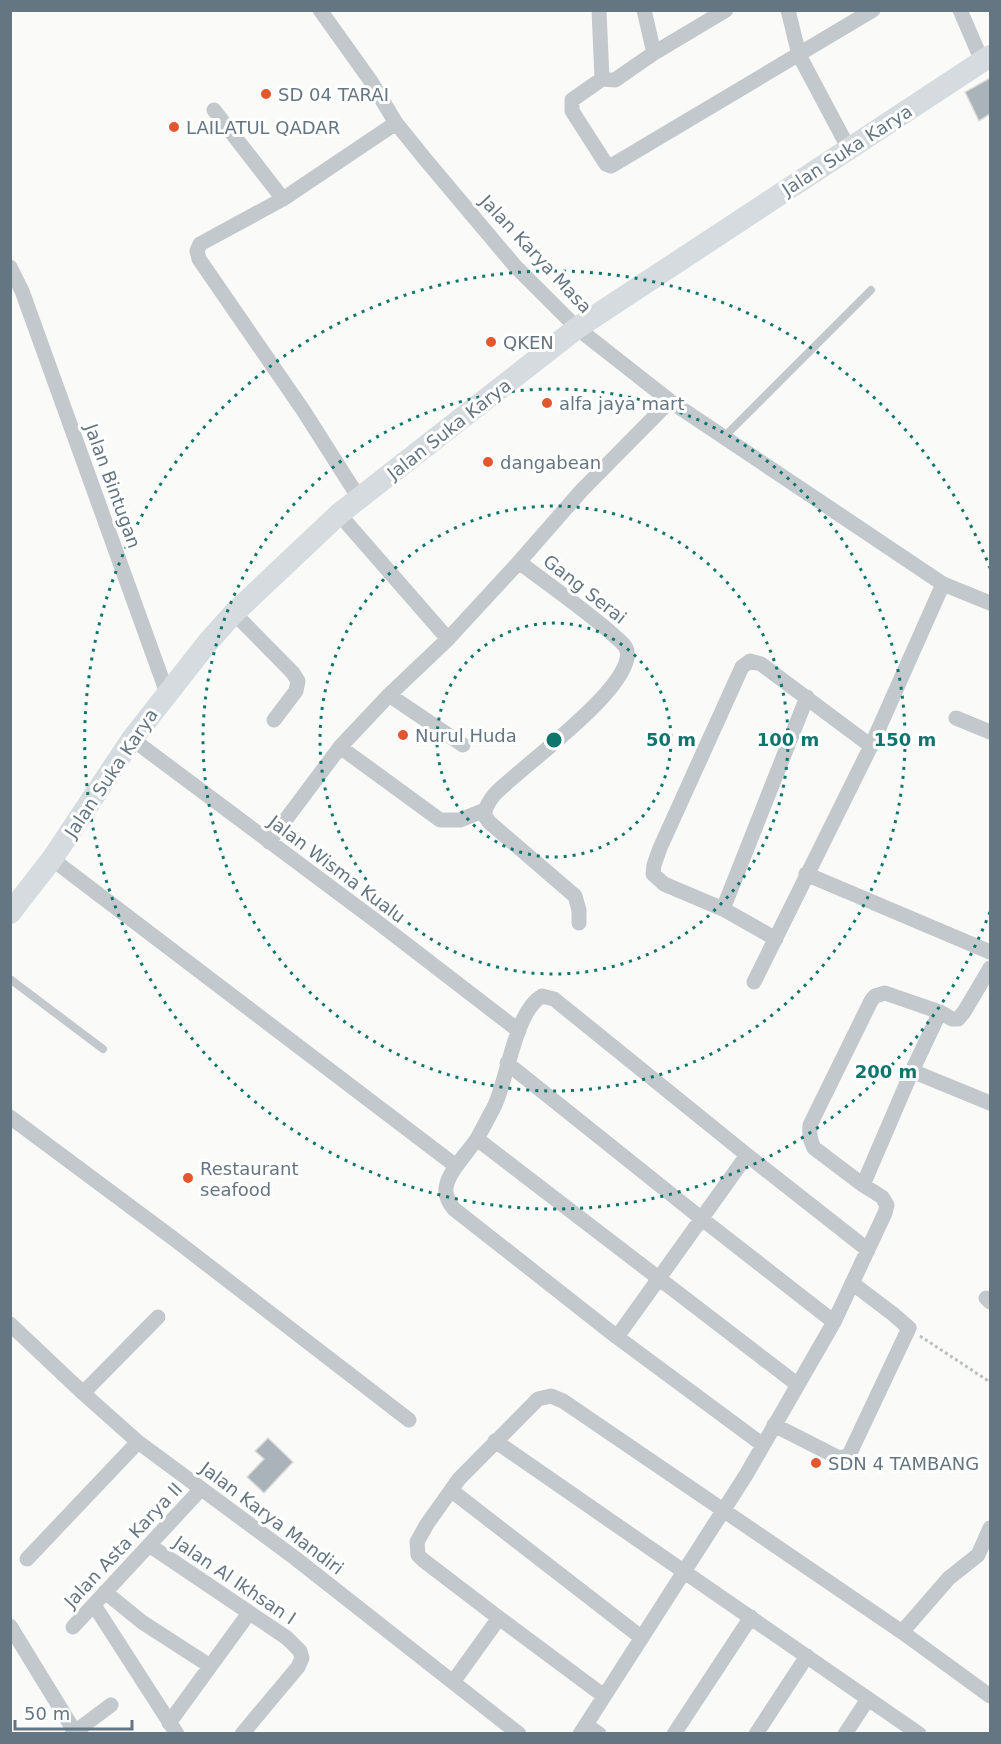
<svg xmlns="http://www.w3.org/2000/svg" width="1001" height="1744" viewBox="0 0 1001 1744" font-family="'DejaVu Sans',sans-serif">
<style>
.building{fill:#aab3b9;stroke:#dcdcda;stroke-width:1.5}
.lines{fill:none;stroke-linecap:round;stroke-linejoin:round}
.path{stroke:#bbbfc2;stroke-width:3;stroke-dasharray:3 3;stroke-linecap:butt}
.lane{stroke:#c3c8cc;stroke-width:8}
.street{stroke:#c3c8cc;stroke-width:15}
.secondary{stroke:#d6dbdf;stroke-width:22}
.ring{fill:none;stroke:#0f766e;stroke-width:3;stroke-dasharray:3 6}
.poi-dot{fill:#e4572e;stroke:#fff;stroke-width:2}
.labels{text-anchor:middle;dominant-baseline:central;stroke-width:6;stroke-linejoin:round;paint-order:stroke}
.poi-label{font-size:18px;fill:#657683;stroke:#fff;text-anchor:start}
.street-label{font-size:18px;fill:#657683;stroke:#fff}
.centre{fill:#0f766e;stroke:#fff;stroke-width:3}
.ring-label{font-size:18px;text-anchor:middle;font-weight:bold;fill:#0f766e;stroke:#fff;stroke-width:6;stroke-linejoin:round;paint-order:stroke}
</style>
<rect width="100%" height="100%" fill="#fafaf8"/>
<path class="building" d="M990 78V114L979 121 965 92Z
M268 1438 293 1462 264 1493 247 1477 264 1459 255 1451Z"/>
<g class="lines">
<path class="path" d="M920 1336 990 1382"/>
<path class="lane" d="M723 438 871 290
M10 979 103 1049"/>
<path class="street" d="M320 10 370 80 396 123 425 159 515 266 577 328 670 401 943 584 990 603
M599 10 602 79 615 80 654 53 726 10
M644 10 654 53
M788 10 799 55 849 149
M960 10 982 61
M602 79 572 100V111L606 164 611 166 873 10
M214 110 283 199
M10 267 22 291 167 693
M359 498 303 410 199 259 197 251 200 244 283 199 396 123
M339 514 448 639
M234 613 293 673 298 681 296 691 274 720
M389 695 463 745
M956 718 990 732
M132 739 380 924 519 1031
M340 747 440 820H460L485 810
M485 810C488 804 490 799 495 794 518 769 642 682 626 648 623 642 615 637 610 632 581 607 549 585 519 562L582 490 670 401
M485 810V816L489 822 575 896 579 910V923
M269 842 340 747 389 695 448 639 519 562
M52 859 456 1166
M806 874 990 952
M723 909 807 697
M776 939 723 909 664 884 653 874 654 865 660 848 742 667 750 661 761 664 871 746
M754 982 871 746 943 584
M507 1063 702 1219 834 1322
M912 1071 990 1103
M10 1117 174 1239 409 1420
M477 1139 798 1385
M863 1185 912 1071 940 1012 952 1019H958L964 1012 990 968
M986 1298 990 1302
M10 1324 83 1393 138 1442 295 1558 519 1734
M617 1337 747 1155
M83 1393 158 1317
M774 1425 839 1458 847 1456 850 1453 909 1328 893 1314 852 1283
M495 1441 919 1734
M763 1445 617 1337 454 1209C449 1203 445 1196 446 1188 448 1171 469 1152 478 1137 483 1128 488 1118 493 1109 508 1081 514 1012 542 996L554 999 747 1155 868 1250
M452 1491 642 1638
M149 1545 287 1638 300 1651 302 1658 298 1667 242 1734
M27 1559 138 1442
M105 1592 142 1622 210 1666
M94 1605 177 1734
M499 1618 423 1560 418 1555 417 1542 427 1524 459 1479 538 1399 551 1396 563 1401 902 1632 990 1696
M10 1626 75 1732
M73 1627 201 1489
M902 1632 949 1578 978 1555 990 1528
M453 1682 499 1618 604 1696
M169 1723 249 1613
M586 1725 599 1734
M72 1734 111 1705
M580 1734 746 1475 834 1322 885 1213 887 1205 882 1197 863 1185 814 1148C810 1140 809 1134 810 1125L871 1001 875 996 885 993 940 1012
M674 1734 751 1617
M756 1734 807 1656
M845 1734 868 1699"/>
<path class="secondary" d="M10 913 52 859 132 739 208 642 234 613 339 514 577 328 990 56"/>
</g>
<g class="ring">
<circle cx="554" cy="740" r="117"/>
<circle cx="554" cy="740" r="234"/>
<circle cx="554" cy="740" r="351"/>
<path d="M990 912A469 469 0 1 1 990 568"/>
</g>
<g class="poi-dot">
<circle cx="266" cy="94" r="6"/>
<circle cx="174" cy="127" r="6"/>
<circle cx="491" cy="342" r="6"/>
<circle cx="547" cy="403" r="6"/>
<circle cx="488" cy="462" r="6"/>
<circle cx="403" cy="735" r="6"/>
<circle cx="188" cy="1178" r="6"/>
<circle cx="816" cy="1463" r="6"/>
</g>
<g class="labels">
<g class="poi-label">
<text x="278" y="94">SD 04 TARAI</text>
<text x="186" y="127">LAILATUL QADAR</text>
<text x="503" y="342">QKEN</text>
<text x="559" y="403">alfa jaya mart</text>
<text x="500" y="462">dangabean</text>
<text x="415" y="735">Nurul Huda</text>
<text x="200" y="1168">Restaurant<tspan x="200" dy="21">seafood</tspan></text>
<text x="828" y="1463">SDN 4 TAMBANG</text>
</g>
<g class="street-label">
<text transform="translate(847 150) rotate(-33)">Jalan Suka Karya</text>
<text transform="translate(536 254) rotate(47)">Jalan Karya Masa</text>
<text transform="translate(449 429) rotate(-38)">Jalan Suka Karya</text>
<text transform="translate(113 486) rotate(70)">Jalan Bintugan</text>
<text transform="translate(585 589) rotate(38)">Gang Serai</text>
<text transform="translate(111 773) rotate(-56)">Jalan Suka Karya</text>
<text transform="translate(337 869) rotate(37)">Jalan Wisma Kualu</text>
<text transform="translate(272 1518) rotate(37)">Jalan Karya Mandiri</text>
<text transform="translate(123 1545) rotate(-47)">Jalan Asta Karya II</text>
<text transform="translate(235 1580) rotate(34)">Jalan Al Ikhsan I</text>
</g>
</g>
<circle cx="554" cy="740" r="9" class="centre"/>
<g class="ring-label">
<text x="671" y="746">50 m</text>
<text x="788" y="746">100 m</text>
<text x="905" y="746">150 m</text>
<text x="886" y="1078">200 m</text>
</g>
<rect width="1001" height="1744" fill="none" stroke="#657683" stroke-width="24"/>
<path d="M15 1720v9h117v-9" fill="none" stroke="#657683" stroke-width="3"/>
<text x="24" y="1720" font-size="18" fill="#657683" stroke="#ffffff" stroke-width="4.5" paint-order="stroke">50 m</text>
</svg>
